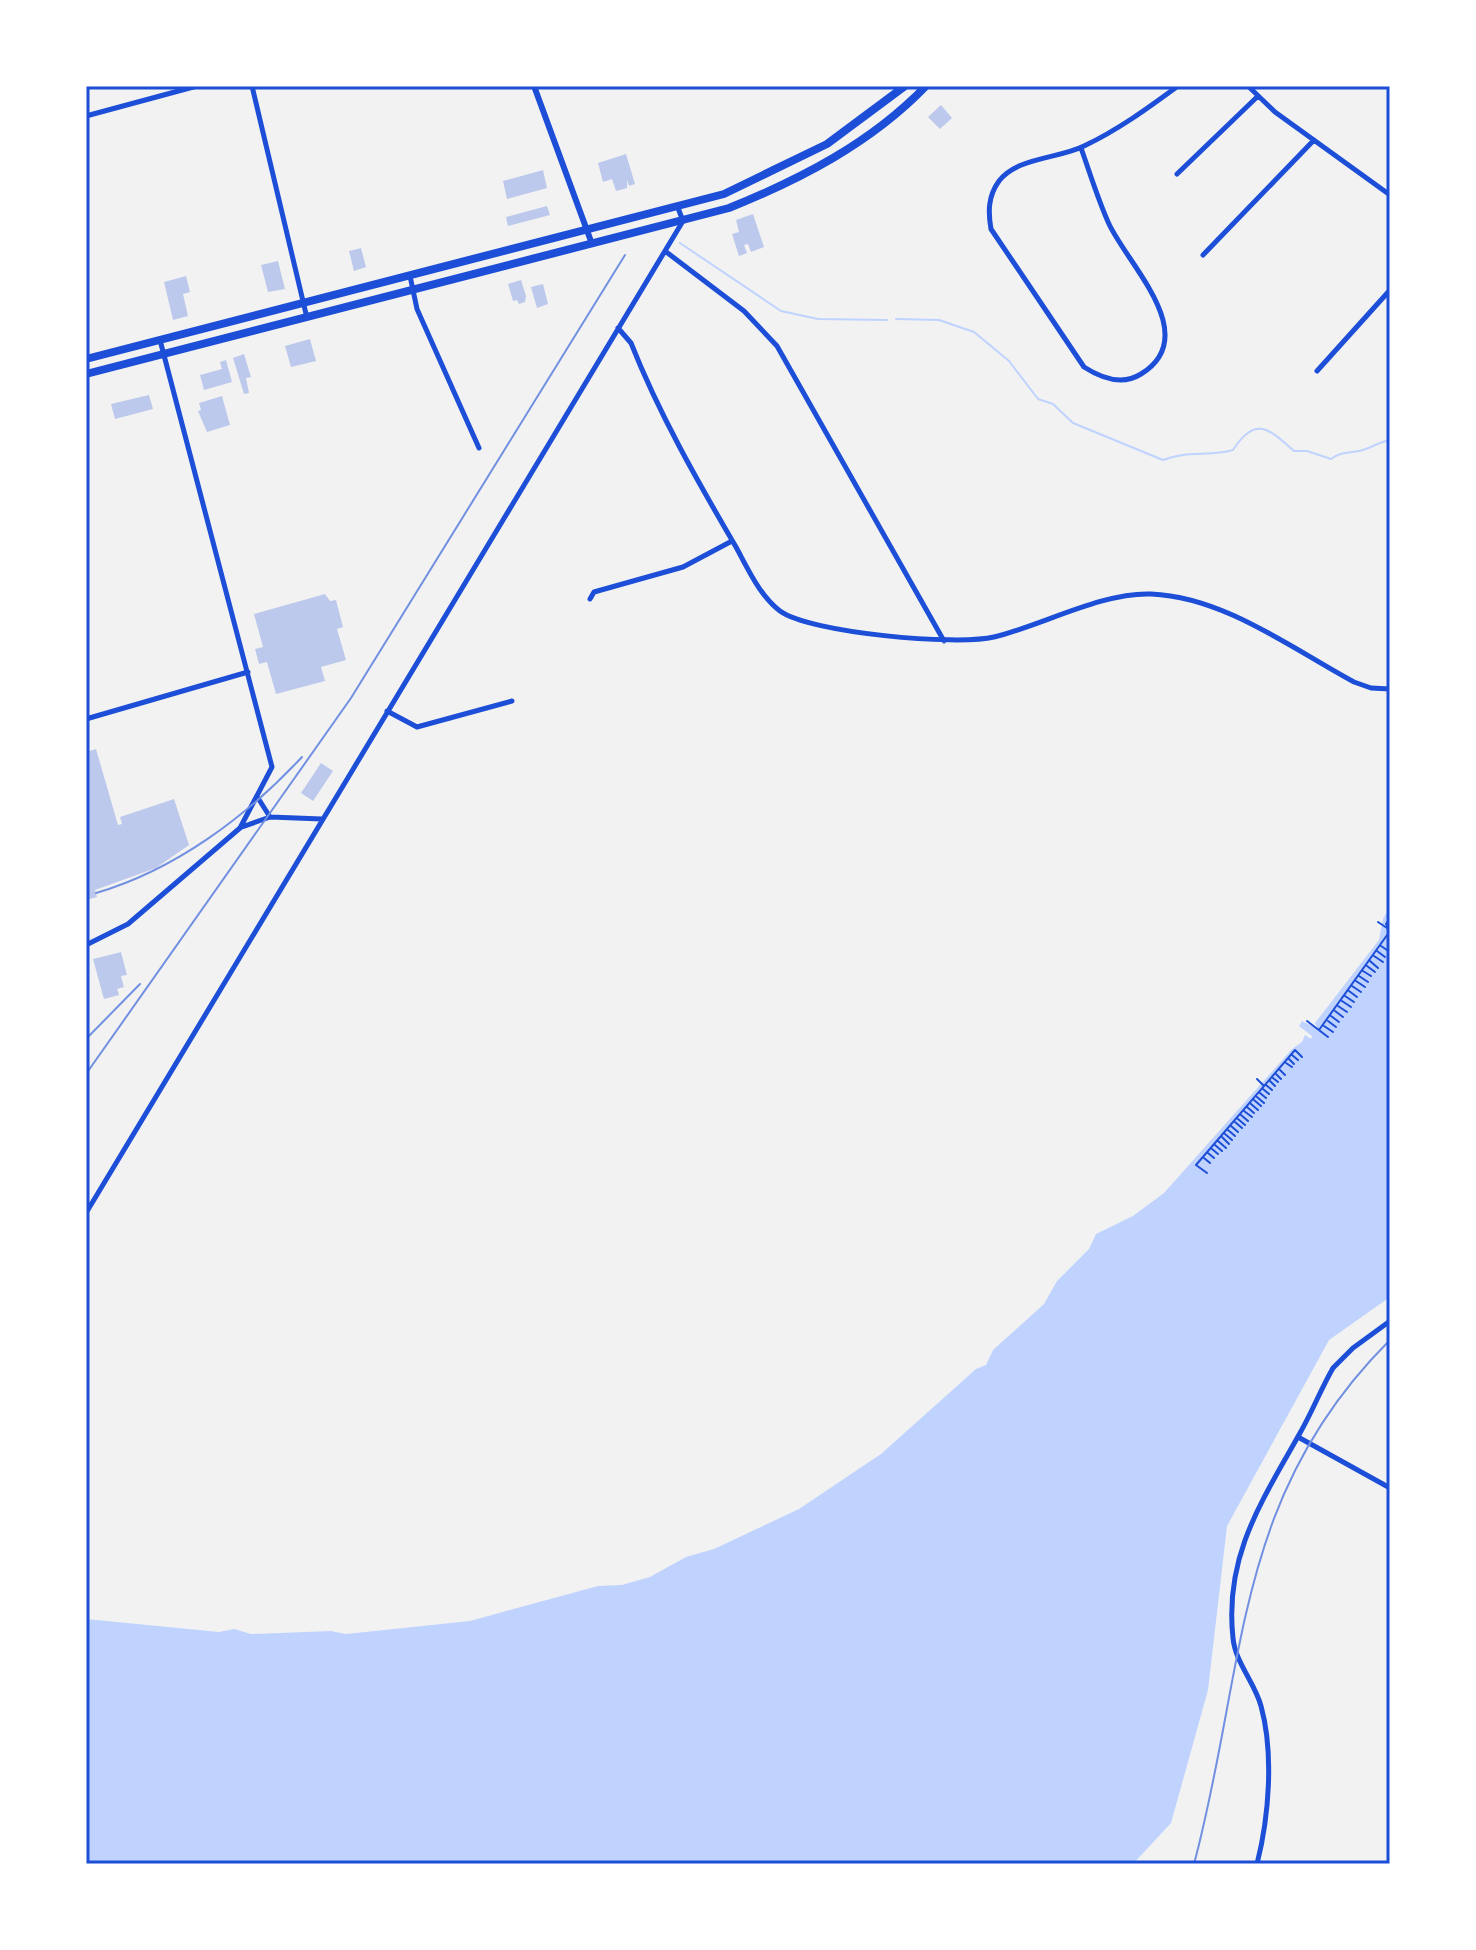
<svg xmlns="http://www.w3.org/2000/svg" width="1476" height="1950" viewBox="0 0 1476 1950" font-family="Lato,sans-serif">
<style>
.water{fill:#bfd3fe}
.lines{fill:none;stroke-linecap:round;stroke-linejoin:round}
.stream{stroke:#bfd3fe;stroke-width:2}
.building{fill:#bdc9ec}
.path{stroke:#1d4ed8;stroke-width:2}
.minor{stroke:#1d4ed8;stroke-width:5}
.tertiary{stroke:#1d4ed8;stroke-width:6}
.trunk{stroke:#1d4ed8;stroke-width:8}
.rail{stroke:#7290e2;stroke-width:2}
.neatline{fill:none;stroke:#1d4ed8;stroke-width:3}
</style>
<rect width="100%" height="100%" fill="#f2f2f2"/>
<path class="water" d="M1390 907V1297L1329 1340 1227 1526 1208 1690 1171 1823 1133 1864H86V1619L219 1632 234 1629 251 1634 331 1631 346 1634 470 1621 598 1586 622 1585 650 1577 686 1557 714 1549 799 1509 881 1454 976 1369 986 1365 993 1350 1044 1304 1057 1281 1089 1249 1096 1234 1133 1216 1164 1193 1292 1049 1302 1042 1305 1035 1311 1039 1312 1036 1299 1026 1302 1021 1318 1029 1315 1023 1379 940 1383 919Z"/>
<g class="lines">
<path class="stream" d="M680 243 781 311 818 319 887 320
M896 319 939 320 974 332 1009 361 1038 399 1053 404 1073 423 1163 460C1188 450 1209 457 1233 450 1256 414 1270 430 1294 451H1307L1331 459C1343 450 1351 454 1363 450 1373 447 1379 442 1390 440"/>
</g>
<path class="building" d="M941 105 952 118 940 129 928 117Z
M626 154 635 184 629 186 627 180V188L616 191 612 179 603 182 598 163Z
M543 170 547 188 507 199 503 181Z
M547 206 550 215 508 226 506 217Z
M753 214 764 247 751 252 748 244 744 245 747 253 739 256 732 234 739 232 736 220Z
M361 248 366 267 354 271 349 251Z
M278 261 285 289 268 292 261 265Z
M186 276 190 292 183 294 188 316 173 320 164 282Z
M521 280 526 296 525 302 519 304 517 300 513 301 508 284Z
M543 284 548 304 537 308 531 287Z
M310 339 316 361 291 367 285 346Z
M244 354 251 377 246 378 249 393 244 394 233 358Z
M226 360 232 382 204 390 200 375 222 369 220 362Z
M149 395 153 409 115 419 111 404Z
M222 396 230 425 207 432 198 411 201 410 199 403Z
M325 594 330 601 336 600 343 627 337 629 346 660 321 667 325 681 276 694 267 662 259 664 255 649 263 647 254 614Z
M96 749 118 825 122 824 120 817 174 799 189 845 156 868 95 890 97 897 86 900V752Z
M321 763 333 771 313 801 301 793Z
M121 952 127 975 121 976 124 987 117 989 119 995 104 999 93 959Z"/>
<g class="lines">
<path class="path" d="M1378 922 1390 930
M1390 930 1386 924 1390 918
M1381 946 1390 952
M1377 951 1385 957
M1374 956 1383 962
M1370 961 1378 968
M1367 966 1375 972
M1363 971 1371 976
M1359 976 1368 982
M1356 981 1365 987
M1352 986 1361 992
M1349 991 1357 997
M1345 996 1354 1002
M1342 1001 1351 1007
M1338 1006 1347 1012
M1335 1011 1343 1017
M1331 1016 1339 1022
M1307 1021 1328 1037
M1328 1021 1336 1027
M1324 1026 1333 1032
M1319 1030 1390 931
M1292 1055 1298 1060
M1289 1059 1294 1064
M1286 1063 1292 1067
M1280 1070 1285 1075
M1276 1074 1281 1079
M1273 1078 1278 1082
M1257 1079 1263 1085
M1270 1081 1275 1086
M1266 1085 1272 1090
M1263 1089 1269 1094
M1260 1093 1266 1098
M1257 1097 1264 1103
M1254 1100 1261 1106
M1251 1104 1258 1110
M1247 1107 1254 1113
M1244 1111 1252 1117
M1241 1115 1248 1121
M1238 1119 1245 1125
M1235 1122 1242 1128
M1231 1126 1238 1132
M1228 1130 1235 1136
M1225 1134 1232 1140
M1222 1137 1229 1144
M1218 1141 1226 1148
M1215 1145 1222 1151
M1212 1149 1218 1154
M1208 1153 1214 1158
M1204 1158 1210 1163
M1207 1173 1196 1165 1295 1050 1302 1057"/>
<path class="minor" d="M252 86 307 318
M1248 86 1275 112 1390 195
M86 116 197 86
M1081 148C1090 173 1098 200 1109 224 1128 265 1203 336 1141 374 1122 386 1101 378 1084 367L991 229C988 212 988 196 999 181 1018 157 1058 159 1084 146 1118 130 1148 108 1178 86
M1177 174 1257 97
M665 251 744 311 777 346 944 641
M1203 255 1314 140
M410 276 417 309 479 448
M618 328 631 343C659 414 698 482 736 547 748 569 760 596 780 611 810 633 957 646 994 637 1041 626 1102 592 1151 594 1224 597 1291 648 1354 682L1371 688 1390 689
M1317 371 1390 290
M590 599 594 592 683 567 732 541
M387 711 417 727 512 701
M86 719 248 672
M258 798 270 817
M242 827 270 817 322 819
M86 945 128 924 240 828 272 767 160 340
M86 1213 683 221 678 208
M1298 1437 1390 1488
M1257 1864C1269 1817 1274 1753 1261 1706 1255 1683 1235 1662 1233 1638 1224 1556 1262 1501 1300 1433 1312 1412 1321 1389 1333 1368L1353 1348 1390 1321"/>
<path class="tertiary" d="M534 86 592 244"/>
<path class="trunk" d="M86 359 724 194 827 144 905 86
M86 374 729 208C801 179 871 143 926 86"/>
<path class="rail" d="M96 893C175 870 246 817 302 757
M86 1039 140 984
M86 1074 351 698 625 255
M1194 1864C1247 1666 1232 1497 1390 1340"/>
</g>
<rect width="1476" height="1950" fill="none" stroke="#ffffff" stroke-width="176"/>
<rect x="88" y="88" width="1300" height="1774" class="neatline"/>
</svg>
